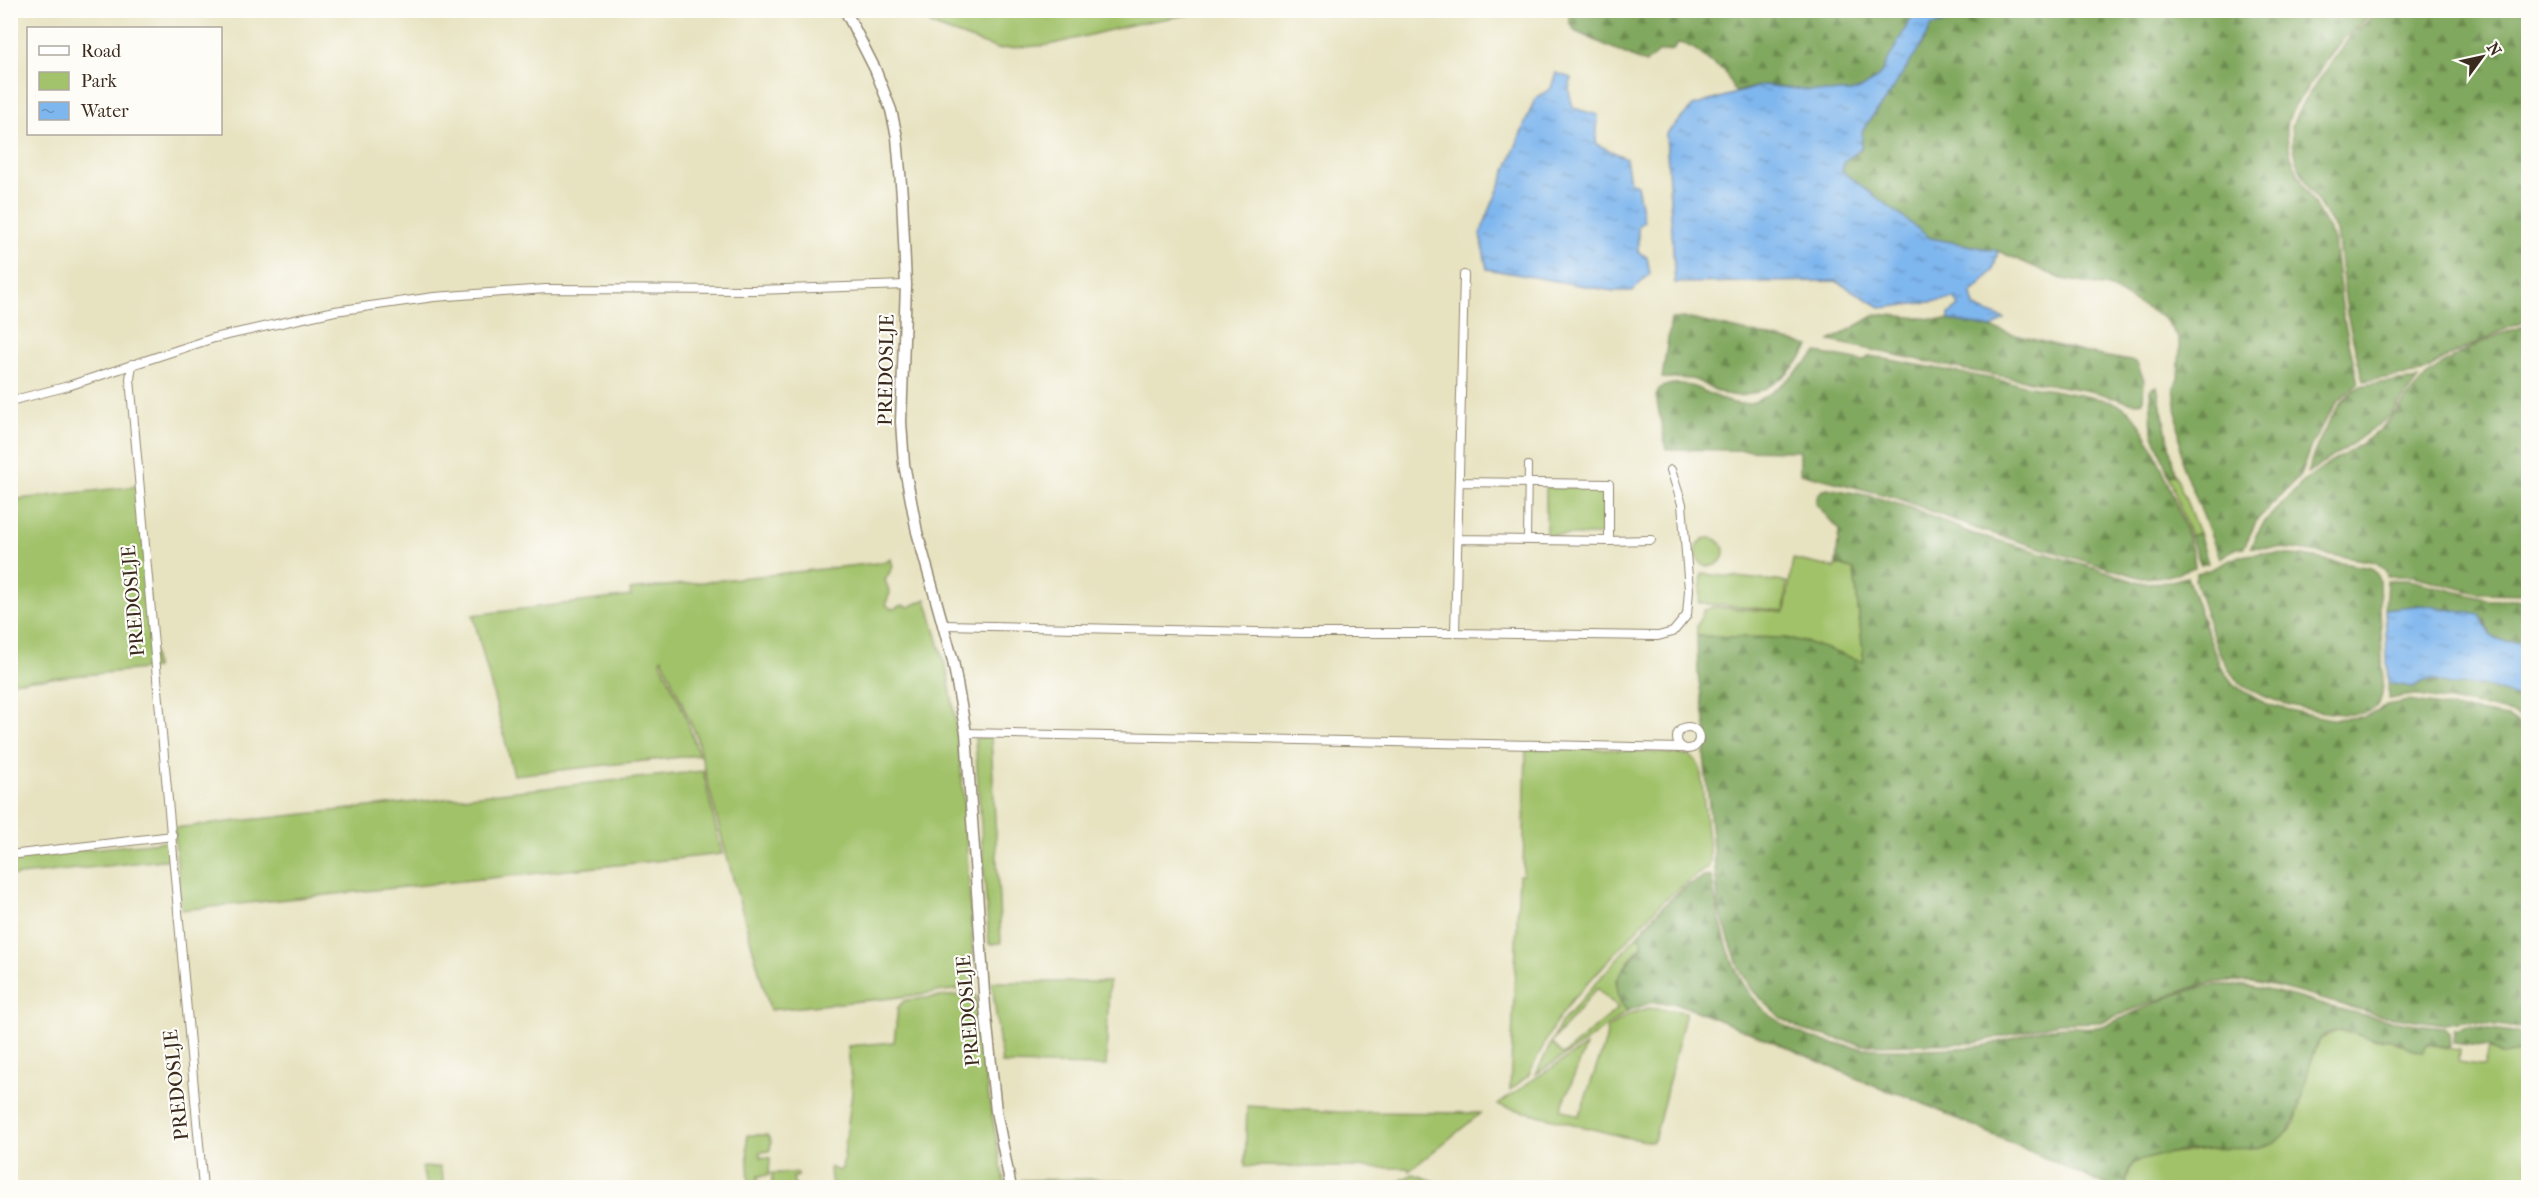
<svg xmlns="http://www.w3.org/2000/svg" width="2539" height="1198" viewBox="0 0 2539 1198" font-family="'IM FELL French Canon',serif">
<style>
.green{fill:#a2c26b;stroke:#6e7644;stroke-width:1.5;fill-rule:evenodd}
.forest{fill:url(#forest-firs);stroke:#5e693e;stroke-width:1.5}
.water{fill:url(#water-ripples);stroke:#5c7086;stroke-width:1.5}
.lines{fill:none;stroke-linecap:round;stroke-linejoin:round}
.pedestrian-casing{stroke:#91866f;stroke-width:8}
.minor-casing{stroke:#91866f;stroke-width:10}
.tertiary-casing{stroke:#91866f;stroke-width:13}
.pedestrian{stroke:#fff;stroke-width:6}
.minor{stroke:#fff;stroke-width:8}
.tertiary{stroke:#fff;stroke-width:10}
.labels{text-anchor:middle;dominant-baseline:central;stroke-width:4.5;stroke-linejoin:round;paint-order:stroke}
.street-label{font-size:20px;fill:#3b2a1e;stroke:#fdfcf7}
</style>
<defs>
<pattern id="forest-firs" width="22" height="20" patternUnits="userSpaceOnUse" patternTransform="scale(1.5)"><rect width="22" height="20" fill="#81a85f"/><path d="M5 1l3.5 6h-7zM16 11l3.5 6h-7z" fill="#6b894e"/></pattern>
<pattern id="water-ripples" width="26" height="14" patternUnits="userSpaceOnUse" patternTransform="scale(1.5)"><rect width="26" height="14" fill="#7eb6ee"/><path d="M2 4q2-2 4 0t4 0M15 11q2-2 4 0t4 0" fill="none" stroke="#6894c0"/></pattern>
</defs>
<rect width="100%" height="100%" fill="#fdfcf7"/>
<filter id="ink" filterUnits="userSpaceOnUse"><feTurbulence type="fractalNoise" baseFrequency=".0167" numOctaves="2"/><feDisplacementMap in="SourceGraphic" scale="12" xChannelSelector="R" yChannelSelector="G"/><feConvolveMatrix kernelMatrix="1 2 1 2 8 2 1 2 1" color-interpolation-filters="sRGB"/></filter>
<filter id="wash" filterUnits="userSpaceOnUse"><feTurbulence type="fractalNoise" baseFrequency=".008" numOctaves="4" result="noise"/><feDisplacementMap in="SourceGraphic" scale="24" xChannelSelector="R" yChannelSelector="G"/><feGaussianBlur stdDeviation="1.35" result="paint"/><feColorMatrix in="noise" values="0 0 0 0 0 0 0 0 0 0 0 0 0 0 0 0 0 1.4 0 .05"/><feComposite in="paint" operator="in"/></filter>
<g filter="url(#wash)">
<rect width="100%" height="100%" fill="#e7e2c0"/>
<path class="green" d="M915 11V10L1210 11 1135 24 1049 45 998 49 934 26Z
M2175 473 2199 533 2190 536 2169 476Z
M138 486 155 668 11 682 10 500Z
M1546 487H1601L1603 489V533L1601 535H1548L1546 532Z
M1696 552a14 14 0 1 1 28 0a14 14 0 1 1-28 0Z
M891 559 893 567 885 580 890 593 886 603 888 607 893 609 902 605 909 607 926 599 948 675 957 730 964 803 975 987 892 998 770 1010 722 839 696 735 662 658 660 660 685 715 699 755 514 775 473 615 631 596 630 590 886 562Z
M1793 559 1835 568 1836 564 1854 570 1864 662 1806 642 1785 638 1697 636V626L1704 610 1713 607 1785 612Z
M1702 574 1787 582 1784 611 1699 603Z
M991 737 1001 943 989 944 975 738Z
M1526 749H1604L1688 755C1697 759 1699 765 1701 774L1710 859 1709 866 1664 900 1572 1000 1553 1027 1528 1076 1510 1090 1519 875H1523Z
M703 771 722 854 181 910 174 828Z
M161 842 167 843 171 848 172 859 11 876 10 857Z
M1637 936 1641 939 1643 945 1632 956 1616 981 1620 1002 1627 1011 1583 1044 1536 1074 1561 1023ZM1597 988 1618 1008 1563 1055 1551 1043Z
M992 982H1109L1106 1066 1002 1064Z
M970 994 976 996 985 1076 1005 1187H837L831 1181 830 1167 838 1171 842 1169 852 1092 848 1046 894 1042 898 1007 905 1000Z
M1648 1008 1686 1012 1655 1138 1652 1142 1624 1137 1498 1105 1529 1082 1586 1046 1561 1109 1579 1116 1605 1043 1608 1028 1629 1014Z
M2339 1030 2373 1039H2391L2399 1045 2426 1044 2460 1050 2459 1062 2485 1066 2489 1048 2504 1055 2519 1052 2528 1045V1187L2124 1188 2131 1167 2135 1162 2161 1154 2272 1143 2289 1131 2295 1123 2309 1068 2320 1039Z
M1247 1106 1338 1112 1481 1113 1409 1171 1408 1168 1245 1166Z
M747 1135H767L771 1141 770 1151 760 1152V1157L770 1158 769 1175 758 1176V1187H749Z
M422 1167H440L445 1187H426Z
M772 1173H798V1176L793 1178 795 1186 807 1187H772Z
M1413 1174 1453 1187H1388Z
M1091 1179 1240 1186V1187L1022 1188 1021 1180Z
M1244 1185 1366 1187H1370L1244 1188Z"/>
<path class="forest" d="M1569 10 1915 11 1880 75 1863 88 1851 92H1821L1763 85 1735 92 1724 70C1706 63 1698 45 1678 43L1673 50 1659 52 1646 63 1576 32 1569 22Z
M2381 10 2528 11V321L2510 327 2447 357 2422 373 2363 381 2347 314 2337 232 2309 188 2297 162 2293 144 2292 125 2302 104 2351 35Z
M1945 11H2375L2340 42 2296 104 2287 122V137L2291 157 2304 186 2334 239 2343 315 2358 383 2337 403 2323 424 2310 448 2300 476 2257 520 2244 547 2236 548 2220 558 2191 485 2183 469 2174 387 2178 379 2180 348 2178 338 2164 318 2108 287 2062 279 1998 251 1930 238 1842 171 1843 164 1848 157 1860 150 1862 146 1861 132 1893 89 1905 67 1923 43 1931 26 1946 14Z
M1877 314 1966 322 2086 353 2136 362 2144 380 2143 402C2131 406 2109 395 2095 392L1966 370 1830 341Z
M1686 318 1810 346C1792 373 1760 403 1725 394 1715 391 1705 384 1695 380 1685 377 1672 379 1662 378L1671 319Z
M2528 325V594L2476 593 2414 576H2387L2386 571 2376 562 2293 549 2251 547C2260 523 2269 517 2286 500 2294 493 2300 483 2309 477 2330 461 2354 451 2374 434 2394 419 2405 397 2423 380 2447 356 2496 334 2528 325Z
M1817 353 1863 361 1870 356 2111 401C2120 405 2128 409 2134 416 2150 433 2195 545 2195 567L2168 576 2142 578 1977 529 1897 498 1800 473V451L1666 449 1656 396 1659 389C1692 369 1723 414 1754 402 1777 393 1798 369 1817 353Z
M2418 379 2390 416 2348 447 2307 473C2315 448 2336 398 2361 386 2369 383 2406 381 2418 379Z
M2157 386 2175 473 2169 476 2152 431 2150 390Z
M1827 488 1871 496 1908 507 1971 533 2097 568 2139 583 2168 582 2187 577 2219 665 2234 685 2255 698 2269 705 2311 715 2332 719 2364 717 2379 711 2386 705 2409 701 2508 717 2528 729V1029L2465 1021 2445 1024 2378 1015 2286 989 2253 982 2230 981 2211 983 2191 988 2100 1022 2059 1023 1974 1043 1863 1045 1802 1030 1781 1018 1753 991 1740 970 1729 939 1719 909 1704 754 1708 740 1698 675 1697 636 1785 638 1806 642 1864 662 1854 570 1836 564 1839 530 1816 504C1816 496 1819 491 1827 488Z
M2199 533 2208 563 2201 565 2190 536Z
M2263 553 2303 556 2371 568 2376 573 2379 581 2383 685C2382 694 2382 703 2374 709 2351 725 2258 701 2239 682 2215 659 2208 617 2197 587L2195 579 2197 573 2209 570 2239 556Z
M2395 580H2410L2489 600H2528V644L2498 640 2490 636 2485 620 2422 605 2385 609 2387 581Z
M2434 680 2449 684 2483 685 2522 698 2528 701V721L2504 710 2413 695 2388 699V683L2413 687 2424 681Z
M1707 876H1711C1717 908 1723 941 1737 972 1772 1046 1850 1051 1922 1049 1941 1048 1961 1049 1981 1046 1999 1044 2015 1036 2033 1032 2046 1028 2060 1027 2074 1027 2083 1027 2096 1029 2105 1025 2139 1012 2180 988 2216 985 2256 983 2293 997 2331 1007 2368 1017 2405 1024 2443 1027L2449 1033 2450 1047 2426 1044 2423 1051C2410 1051 2401 1043 2390 1039 2384 1037 2378 1039 2372 1038 2357 1036 2344 1026 2328 1033 2300 1046 2313 1123 2273 1143 2254 1152 2226 1147 2205 1149 2186 1150 2166 1153 2147 1159 2142 1160 2134 1161 2131 1166 2127 1172 2126 1181 2124 1187H2110L1906 1096 1876 1087 1789 1048 1676 1003H1650L1627 1011C1604 977 1625 970 1643 945L1641 939 1637 936C1656 913 1678 886 1707 876Z
M2468 1026 2528 1034V1045L2519 1052 2504 1055 2489 1047 2453 1043 2454 1030Z"/>
<path class="water" d="M1915 11H1945L1946 20 1943 23 1931 26C1921 48 1906 68 1893 89 1884 103 1872 115 1863 130 1860 135 1863 142 1861 147 1856 158 1843 154 1842 171L1930 238 1998 251 1993 271 1972 293 1974 307 2005 319 1992 328 1949 320V314L1959 306 1955 299 1882 308 1836 281 1675 283 1666 134 1693 106 1763 85 1821 92H1851L1863 88 1880 75Z
M1556 73 1571 78 1569 91 1573 108 1598 115 1596 144 1626 158 1630 182 1637 185 1644 221 1638 226V252L1647 257 1650 274 1632 291H1613L1487 269 1480 234 1535 99 1551 88Z
M2422 605 2480 615 2491 636 2498 640 2528 644V701L2483 685H2449L2433 680 2424 681 2413 687 2388 683 2385 609Z"/>
</g>
<g filter="url(#ink)">
<g class="lines">
<defs>
<path id="pedestrian" d="M1527 540 1528 465"/>
<path id="minor" d="M132 364 130 379 203 1188
M10 401 65 387 214 338 335 311 434 297 546 289 752 290 906 285
M1459 539 1609 541V484L1460 482
M1609 541 1651 540
M945 625 1302 633H1455L1658 636 1673 632 1687 615 1689 590 1682 504 1671 470
M1455 633 1464 275
M1677 738a11 11 0 1 1 22 0a11 11 0 1 1-22 0Z
M966 733 1682 748
M10 855 173 836"/>
<path id="tertiary" d="M845 10 875 69 891 110 897 137 902 196 906 285 901 422 904 464 917 532 953 661 966 733 985 1007 996 1111 1011 1188"/>
</defs>
<use href="#pedestrian" class="pedestrian-casing"/>
<use href="#minor" class="minor-casing"/>
<use href="#tertiary" class="tertiary-casing"/>
<use href="#pedestrian" class="pedestrian"/>
<use href="#minor" class="minor"/>
<use href="#tertiary" class="tertiary"/>
</g>
</g>
<g class="labels">
<g class="street-label">
<text transform="translate(886 370) rotate(-89)">PREDOSLJE</text>
<text transform="translate(133 601) rotate(-95)">PREDOSLJE</text>
<text transform="translate(968 1011) rotate(-95)">PREDOSLJE</text>
<text transform="translate(176 1085) rotate(-96)">PREDOSLJE</text>
</g>
</g>
<rect width="2539" height="1198" fill="none" stroke="#fdfcf7" stroke-width="36"/>
<rect x="27" y="27" width="195" height="108" fill="#fdfcf7" stroke="#afa8a0" stroke-width="1.5"/>
<rect x="39" y="46" width="30" height="9" fill="#ffffff" stroke="#afa8a0" stroke-width="1.5"/>
<text x="81" y="57" font-size="18" fill="#3b2a1e">Road</text>
<rect x="39" y="72" width="30" height="18" fill="#a2c26b" stroke="#afa8a0" stroke-width="1.5"/>
<text x="81" y="87" font-size="18" fill="#3b2a1e">Park</text>
<rect x="39" y="102" width="30" height="18" fill="url(#water-ripples)" stroke="#afa8a0" stroke-width="1.5"/>
<text x="81" y="117" font-size="18" fill="#3b2a1e">Water</text>
<g transform="translate(2482 57) rotate(57)" stroke="#fdfcf7" stroke-width="4.5" paint-order="stroke">
<path d="M0-4.5L10 22L0 15L-10 22Z" fill="#3b2a1e"/>
<text y="-9" font-size="16" font-weight="bold" text-anchor="middle" fill="#3b2a1e">N</text>
</g>
</svg>
